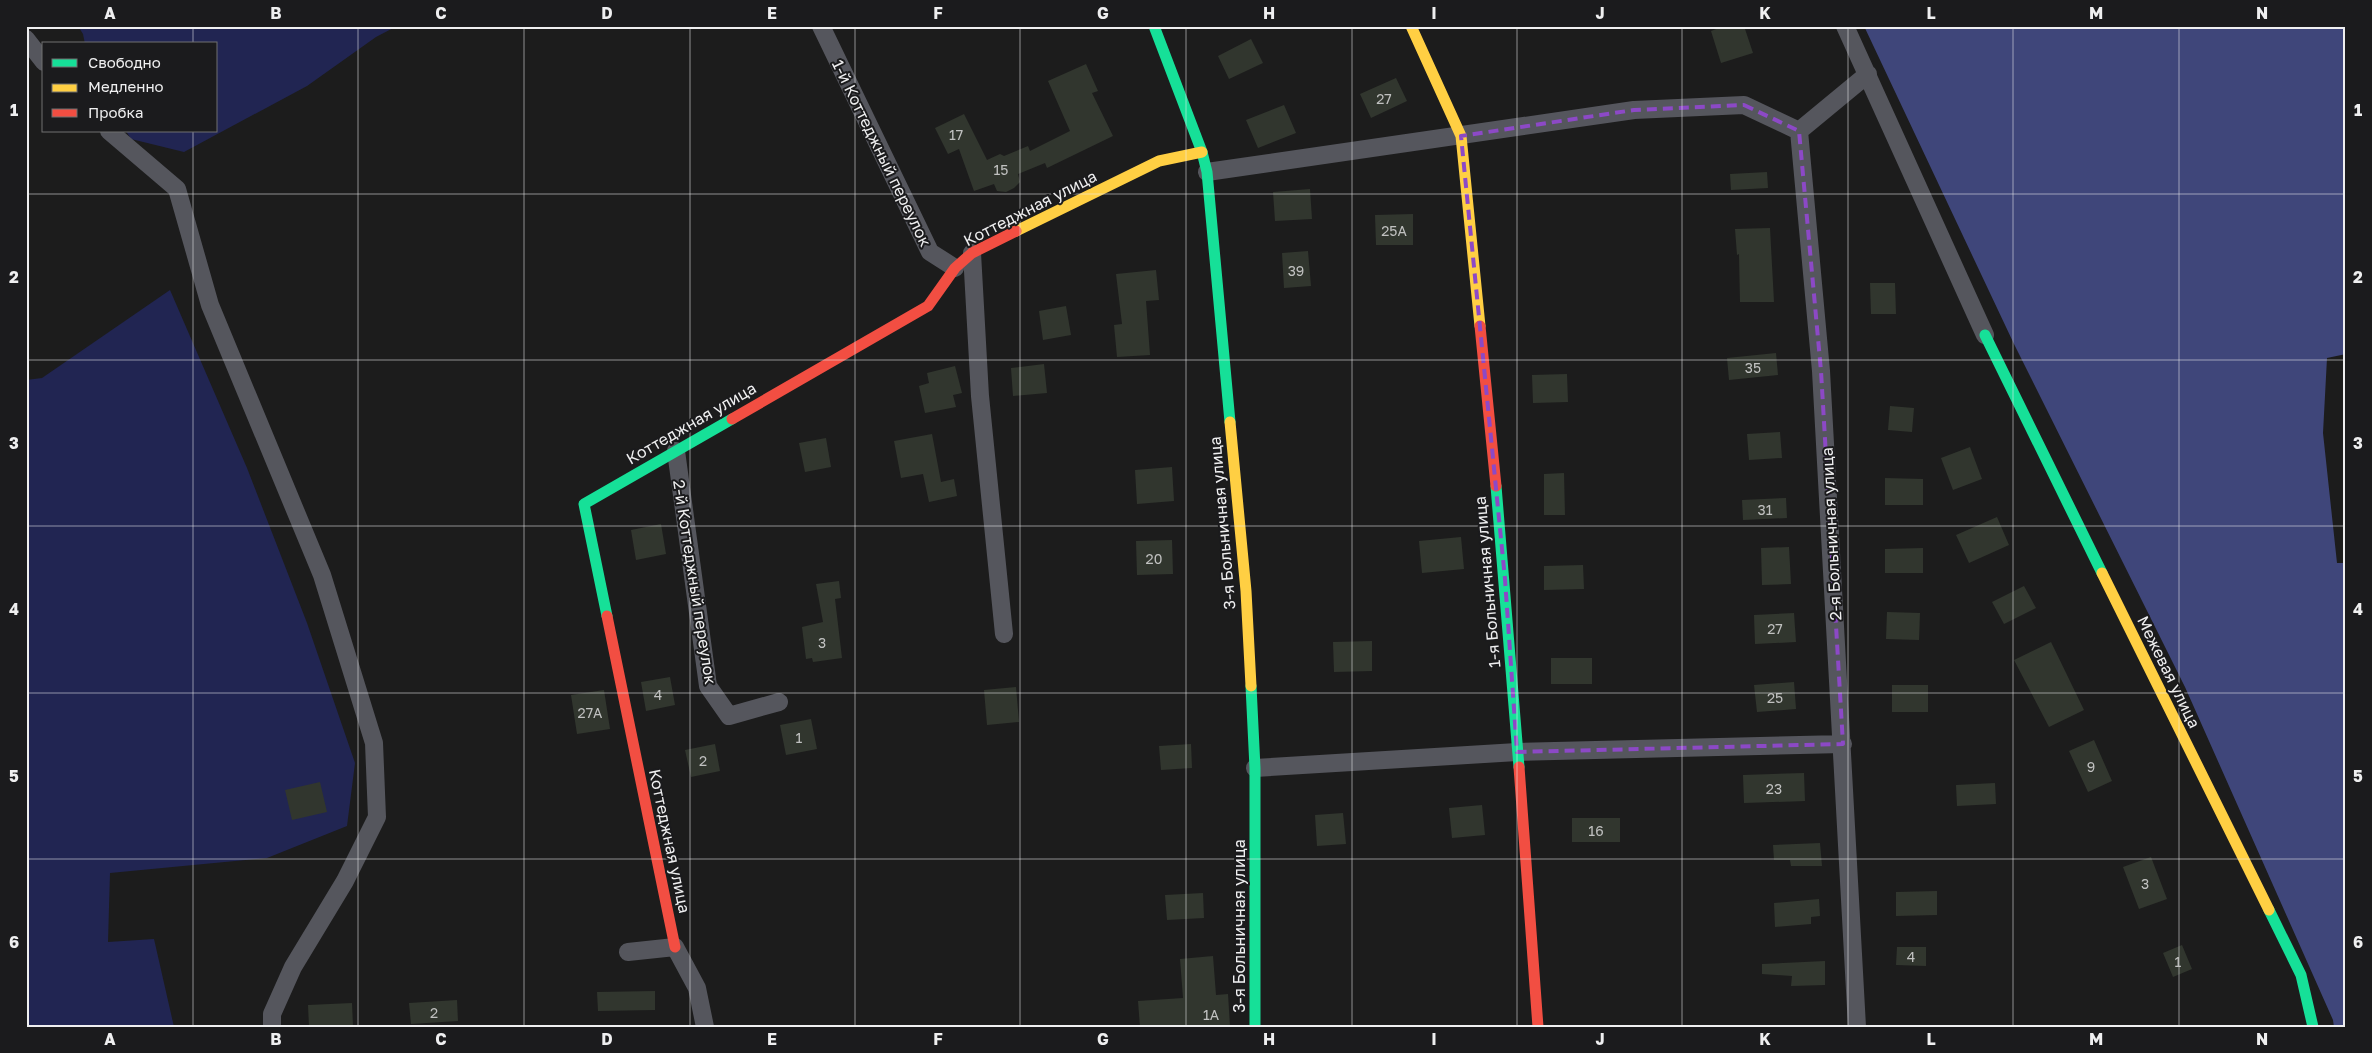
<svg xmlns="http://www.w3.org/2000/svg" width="2372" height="1053" viewBox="0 0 2372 1053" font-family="'Golos Text',sans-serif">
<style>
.green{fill:#212552}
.forest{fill:#3f467a}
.building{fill:#31362e}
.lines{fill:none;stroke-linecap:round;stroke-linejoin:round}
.street{stroke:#55565d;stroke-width:18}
.fast{stroke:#16e098;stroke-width:11}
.slow{stroke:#ffcf43;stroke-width:11}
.jam{stroke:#f24e42;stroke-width:11}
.marked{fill:none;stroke:#8c49c6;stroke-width:4;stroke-dasharray:10 6;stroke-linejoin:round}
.grid{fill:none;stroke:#efeff0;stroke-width:1;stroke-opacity:0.55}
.labels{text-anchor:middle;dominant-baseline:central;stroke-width:4;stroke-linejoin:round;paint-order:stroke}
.number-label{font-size:14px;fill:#c0c1c0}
.street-label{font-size:16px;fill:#efeff0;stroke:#1b1b1d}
.neatline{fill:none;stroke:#efeff0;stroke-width:2}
.grid-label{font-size:16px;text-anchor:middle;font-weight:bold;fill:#efeff0}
</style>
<rect width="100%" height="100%" fill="#1c1c1c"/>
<path class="green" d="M78 26H397L376 37 307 86 184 152 131 139 126 131H216V44H85L83 34Z
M170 290 247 468 307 623 355 763 347 826 267 858 110 873 108 942 154 939 174 1027H26V380L42 378Z"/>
<path class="forest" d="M1864 26H2346V354L2327 358 2323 433 2337 563H2346V1027H2334L2333 1020 2185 687 2014 344Z"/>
<path class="building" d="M1724 26H1744L1753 53 1721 63 1711 31Z
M1251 39 1263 63 1229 79 1218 56Z
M1086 64 1098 91 1092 93 1113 136 1047 168 1045 163 1018 174 1020 182 1014 188 1006 192 997 191 994 184 974 191 959 149 948 154 935 128 964 114 987 160 1000 154 1004 156 1028 146 1030 151 1070 131 1048 81Z
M1396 78 1407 101 1371 118 1360 94Z
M1284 105 1296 133 1258 148 1246 120Z
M1767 172 1768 188 1731 190 1730 174Z
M1310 189 1312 219 1275 221 1273 192Z
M1413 214V245H1376L1375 215Z
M1770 228 1774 302H1740L1739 254 1737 255 1735 229Z
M1308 251 1311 286 1284 288 1282 253Z
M1156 270 1159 300 1146 301 1150 355 1117 357 1114 325 1122 324 1116 274Z
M1870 283H1895L1896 314H1871Z
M1066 306 1071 335 1043 340 1039 311Z
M1776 353 1778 375 1729 380 1727 358Z
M1044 364 1047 393 1013 396 1011 368Z
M955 366 962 393 953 395 956 407 925 413 919 386 929 383 927 373Z
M1567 374 1568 402 1533 403 1532 375Z
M1890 406 1914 408 1912 432 1888 430Z
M1780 432 1782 458 1749 460 1747 434Z
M932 434 941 482 954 479 957 496 929 502 923 474 901 478 894 441Z
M826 438 831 467 805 472 799 443Z
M1970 447 1982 479 1953 490 1941 458Z
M1172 467 1174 501 1137 504 1135 470Z
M1564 473 1565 515H1544V474Z
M1885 478 1923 479V505H1885Z
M1786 498 1787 518 1743 520 1742 500Z
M1997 517 2009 545 1969 563 1956 535Z
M661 524 666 554 636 560 631 530Z
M1461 537 1464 569 1422 573 1419 541Z
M1172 540 1173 574 1137 575 1136 541Z
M1789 547 1791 584 1762 585 1761 548Z
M1923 548V573H1885V549Z
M1583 565 1584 589 1544 590V566Z
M839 581 841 598 835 599 842 658 813 662 812 658 806 659 802 627 823 622 816 584Z
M2024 586 2036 608 2004 624 1992 602Z
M1887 612 1920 613 1919 640 1886 639Z
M1794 613 1796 642 1755 644 1754 615Z
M1372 641V671L1334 672 1333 642Z
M2051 642 2084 710 2049 727 2014 660Z
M1551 658H1592V684H1551Z
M670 677 675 705 646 711 641 682Z
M1794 682 1796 709 1757 712 1754 685Z
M1892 685H1928V712H1892Z
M1016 687 1019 722 987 725 984 690Z
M604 690 610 729 577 734 571 695Z
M811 719 817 749 786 755 780 725Z
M2094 740 2112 781 2088 792 2069 751Z
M715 744 720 771 691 777 685 750Z
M1191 744 1192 768 1161 770 1159 746Z
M1804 773 1805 801 1744 803 1743 775Z
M320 782 327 812 292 820 285 790Z
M1995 783 1996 804 1957 806 1956 785Z
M1482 805 1485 835 1452 838 1449 808Z
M1343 813 1346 844 1317 846 1315 815Z
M1572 818H1620V842H1572Z
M1820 843 1822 866H1791L1790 860H1774L1773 845Z
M2151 857 2167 899 2139 909 2123 867Z
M1937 891V915L1896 916V892Z
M1203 893 1204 918 1167 920 1165 895Z
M1819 899 1820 916 1811 917V924L1775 927 1774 903Z
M2182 945 2192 969 2173 977 2163 953Z
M1897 947H1926V966L1896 965Z
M1213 956 1216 995 1228 994 1230 1026 1140 1027 1138 1001 1183 998 1180 959Z
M1825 961V985L1791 986 1792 976 1762 974V964Z
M655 991V1010L598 1011 597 992Z
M457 1000 458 1021 411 1024 409 1003Z
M352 1003 353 1026 309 1027 308 1005Z"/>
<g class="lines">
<path class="street" d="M821 26 930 252 955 268
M1845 26 1985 335
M26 39 44 62
M109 131 177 189 210 305 322 575 374 743 377 817 345 881 293 967 272 1014V1027
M1207 172 1634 110 1744 105 1799 131
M972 253 980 396 1004 634
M676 451 708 686 729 716 779 702
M1255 768 1517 752 1843 744
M628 952 675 947 697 988 705 1027
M1857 1027 1821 371 1799 131 1868 74"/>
<path class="fast" d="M1154 26 1202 152 1207 172 1230 422
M1985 335 2102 573
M1496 486 1519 767
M607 616 584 504 732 419
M1251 686 1255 768V1027
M2269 910 2301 975 2313 1027"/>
<path class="slow" d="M1411 26 1461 136 1480 326
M1016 231 1159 161 1202 152
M1230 422 1246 591 1251 686
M2102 573 2269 910"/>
<path class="jam" d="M1480 326 1496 486
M732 419 928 306 955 268 972 253 1016 231
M607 616 675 947
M1519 767 1538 1027"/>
</g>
<path class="marked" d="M1744 105 1799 131 1821 371 1843 744 1517 752 1505 579 1461 136 1634 110Z"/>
<path class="grid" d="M193 26V44M358 26V1027M524 26V1027M690 26V1027M855 26V1027M1020 26V1027M1186 26V1027M1352 26V1027M1517 26V1027M1682 26V1027M1848 26V1027M2013 26V1027M2179 26V1027M193 131V1027M26 194H2346M26 360H2346M26 526H2346M26 693H2346M26 859H2346"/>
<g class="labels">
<g class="number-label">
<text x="1384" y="98">27</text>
<text x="956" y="134">17</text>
<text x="1001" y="169">15</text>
<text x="1394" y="230">25А</text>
<text x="1296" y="270">39</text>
<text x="1753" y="367">35</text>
<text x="1765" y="509">31</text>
<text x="1154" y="558">20</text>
<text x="1775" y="628">27</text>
<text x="822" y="642">3</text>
<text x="658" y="694">4</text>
<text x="1775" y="697">25</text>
<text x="590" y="712">27А</text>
<text x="799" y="737">1</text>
<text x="703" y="760">2</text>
<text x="2091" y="766">9</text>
<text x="1774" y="788">23</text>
<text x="1596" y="830">16</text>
<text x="2145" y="883">3</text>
<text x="1911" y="956">4</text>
<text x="2178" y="961">1</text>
<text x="434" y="1012">2</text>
<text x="1211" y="1014">1А</text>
</g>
<g class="street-label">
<text transform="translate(882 153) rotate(64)">1-й Коттеджный переулок</text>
<text transform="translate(1030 208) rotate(-27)">Коттеджная улица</text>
<text transform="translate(691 423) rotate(-30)">Коттеджная улица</text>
<text transform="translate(1222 523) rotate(-95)">3-я Больничная улица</text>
<text transform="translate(1831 534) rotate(-93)">2-я Больничная улица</text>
<text transform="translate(695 582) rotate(81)">2-й Коттеджный переулок</text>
<text transform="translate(1487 582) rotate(-95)">1-я Больничная улица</text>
<text transform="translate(2169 672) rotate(64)">Межевая улица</text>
<text transform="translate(670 841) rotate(78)">Коттеджная улица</text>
<text transform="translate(1239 926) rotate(-90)">3-я Больничная улица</text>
</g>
</g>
<rect width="2372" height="1053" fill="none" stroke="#1b1b1d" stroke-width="55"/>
<rect x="42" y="42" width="175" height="90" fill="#1b1b1d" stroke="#707071"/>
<rect x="52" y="59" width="25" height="8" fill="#16e098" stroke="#707071"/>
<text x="88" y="68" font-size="15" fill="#efeff0">Свободно</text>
<rect x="52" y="84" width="25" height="8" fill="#ffcf43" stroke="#707071"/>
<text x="88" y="92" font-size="15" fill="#efeff0">Медленно</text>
<rect x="52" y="109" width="25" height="8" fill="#f24e42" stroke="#707071"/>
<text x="88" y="118" font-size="15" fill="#efeff0">Пробка</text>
<rect x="28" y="28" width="2316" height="998" class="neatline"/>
<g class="grid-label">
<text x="110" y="19">A</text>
<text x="276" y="19">B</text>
<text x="441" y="19">C</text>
<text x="607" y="19">D</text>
<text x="772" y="19">E</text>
<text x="938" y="19">F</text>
<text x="1103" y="19">G</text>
<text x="1269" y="19">H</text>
<text x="1434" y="19">I</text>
<text x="1600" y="19">J</text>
<text x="1765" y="19">K</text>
<text x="1931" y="19">L</text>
<text x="2096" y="19">M</text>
<text x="2262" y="19">N</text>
<text x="14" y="116">1</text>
<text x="2358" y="116">1</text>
<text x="14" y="283">2</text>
<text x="2358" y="283">2</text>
<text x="14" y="449">3</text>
<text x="2358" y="449">3</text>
<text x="14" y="615">4</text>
<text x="2358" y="615">4</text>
<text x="14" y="782">5</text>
<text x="2358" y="782">5</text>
<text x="14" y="948">6</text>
<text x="2358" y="948">6</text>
<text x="110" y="1045">A</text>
<text x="276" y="1045">B</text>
<text x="441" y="1045">C</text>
<text x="607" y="1045">D</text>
<text x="772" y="1045">E</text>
<text x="938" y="1045">F</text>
<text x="1103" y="1045">G</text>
<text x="1269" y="1045">H</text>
<text x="1434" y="1045">I</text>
<text x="1600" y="1045">J</text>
<text x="1765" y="1045">K</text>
<text x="1931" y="1045">L</text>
<text x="2096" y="1045">M</text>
<text x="2262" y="1045">N</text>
</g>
</svg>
